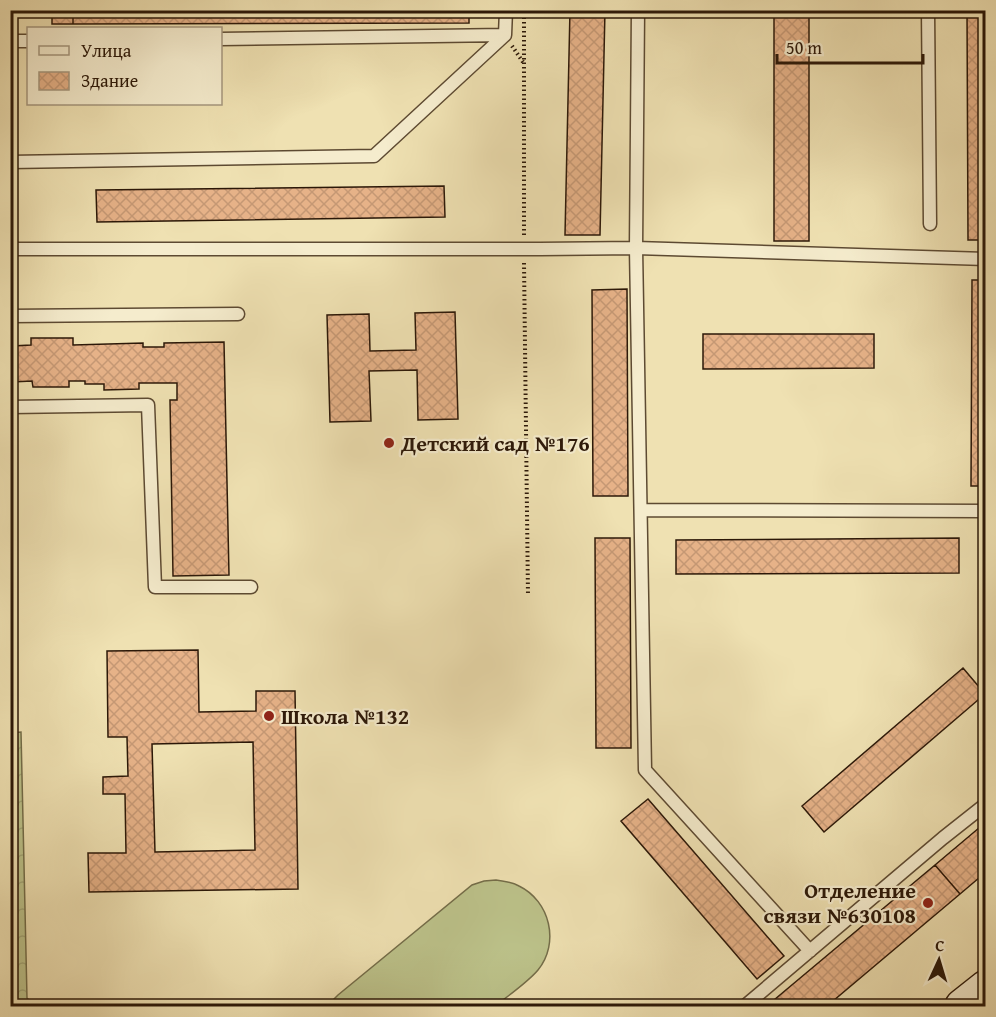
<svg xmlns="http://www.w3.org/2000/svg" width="996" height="1017" viewBox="0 0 996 1017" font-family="'Gentium Book Plus',serif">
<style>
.forest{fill:url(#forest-crowns);stroke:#746d49;stroke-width:1.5}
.pitch{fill:#bcc28a;stroke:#746d49;stroke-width:1.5}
.building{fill:url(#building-cross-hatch);stroke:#2c1808;stroke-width:1.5;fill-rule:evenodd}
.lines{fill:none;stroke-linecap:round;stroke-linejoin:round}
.lane-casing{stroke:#5d4a32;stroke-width:15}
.secondary-casing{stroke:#2c1808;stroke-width:36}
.path{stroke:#2c1808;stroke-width:4;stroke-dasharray:1.5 3;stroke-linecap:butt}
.lane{stroke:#f5eccd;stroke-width:12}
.secondary{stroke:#f5eccd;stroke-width:33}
.poi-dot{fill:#8f2418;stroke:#f5eccd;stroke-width:2}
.labels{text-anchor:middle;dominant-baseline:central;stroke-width:4.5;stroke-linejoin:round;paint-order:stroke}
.poi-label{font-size:22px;font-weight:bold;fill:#2c1808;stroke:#f5eccd;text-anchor:start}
</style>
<defs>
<pattern id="forest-crowns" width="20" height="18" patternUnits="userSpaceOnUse" patternTransform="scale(1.5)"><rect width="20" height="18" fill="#bcc28a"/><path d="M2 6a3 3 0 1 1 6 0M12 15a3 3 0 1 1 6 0" fill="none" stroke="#a2a676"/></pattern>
<pattern id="building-cross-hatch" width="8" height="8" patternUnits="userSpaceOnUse" patternTransform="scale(1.5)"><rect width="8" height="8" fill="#e6b288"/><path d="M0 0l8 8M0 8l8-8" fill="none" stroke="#c59874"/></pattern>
</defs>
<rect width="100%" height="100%" fill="#efe1b2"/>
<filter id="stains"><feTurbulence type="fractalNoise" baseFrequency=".00333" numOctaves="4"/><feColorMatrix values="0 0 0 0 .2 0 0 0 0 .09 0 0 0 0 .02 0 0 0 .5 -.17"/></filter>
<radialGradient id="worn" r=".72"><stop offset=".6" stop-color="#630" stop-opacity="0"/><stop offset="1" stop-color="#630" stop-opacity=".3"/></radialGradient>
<path class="forest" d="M21 732 27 998 34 1006H10V733Z"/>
<path class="pitch" d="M496 880C504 881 512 882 519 886 550 901 560 943 538 970 528 982 508 996 495 1006H327L338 995 472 885 484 881Z"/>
<path class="building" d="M52 10H73V24H52Z
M73 10H469V23L73 24Z
M570 10H605L600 235H565Z
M774 10H809V241H774Z
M967 10H986V240H968Z
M444 186 445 217 97 222 96 190Z
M972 280H986V486H971Z
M627 289 628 496H593L592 290Z
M455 312 458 419 418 420 417 370 369 371 371 421 330 422 327 315 369 314 370 351 416 350 415 313Z
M703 334H874V368L703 369Z
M31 338H73V345L143 343V347H164V343L224 342 229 575 173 576 170 400H177V383H139V389L104 390V384H85V381H69V387H33L32 381 12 382V346L31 345Z
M595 538H630L631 748H596Z
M959 538V573L676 574V540Z
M198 650 199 712 256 711V691H295L298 889 89 892 88 853H126L125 794H103V777L128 776 127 737H108L107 651ZM253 742 255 850 155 852 152 744Z
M963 668 985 694 824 832 802 806Z
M648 799 784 956 757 979 621 821Z
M986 822V872L960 894 935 865Z
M935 865 960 894 827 1006H769L768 1005Z"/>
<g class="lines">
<defs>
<path id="lane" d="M638 10 636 248 986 259
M928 10 930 224
M220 39 505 35
M10 41H28
M10 162 374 156 505 35 506 10
M10 246 17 249H540L636 248 645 770 810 951
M10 316 238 314
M10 407 148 405 155 587H251
M641 510 986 511
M746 1005 943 838 986 804"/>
<path id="secondary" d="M962 1006 986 987"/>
</defs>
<use href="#lane" class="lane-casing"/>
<use href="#secondary" class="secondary-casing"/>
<path class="path" d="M512 46 523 62
M524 235V10
M524 263 528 596"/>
<use href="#lane" class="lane"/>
<use href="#secondary" class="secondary"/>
</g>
<g class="poi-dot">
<circle cx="389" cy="443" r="6"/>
<circle cx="269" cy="716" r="6"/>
<circle cx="928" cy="903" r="6"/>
</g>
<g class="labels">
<g class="poi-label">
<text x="401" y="443">Детский сад №176</text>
<text x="281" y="716">Школа №132</text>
<text x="916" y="890" text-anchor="end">Отделение<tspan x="916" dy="25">связи №630108</tspan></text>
</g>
</g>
<rect width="996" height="1017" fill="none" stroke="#efe1b2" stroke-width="36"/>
<rect x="12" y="12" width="972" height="993" fill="none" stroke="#2c1808" stroke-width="3"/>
<rect x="18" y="18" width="960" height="981" fill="none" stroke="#2c1808" stroke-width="1.5"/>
<rect x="27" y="27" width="195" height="78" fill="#f5eccd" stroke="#a5977e" stroke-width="1.5"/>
<rect x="39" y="46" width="30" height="9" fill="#f5eccd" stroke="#a5977e" stroke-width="1.5"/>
<text x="81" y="57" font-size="18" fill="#2c1808">Улица</text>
<rect x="39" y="72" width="30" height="18" fill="url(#building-cross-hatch)" stroke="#a5977e" stroke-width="1.5"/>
<text x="81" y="87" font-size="18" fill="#2c1808">Здание</text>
<g transform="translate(939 960) rotate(4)" stroke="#f5eccd" stroke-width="4.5" paint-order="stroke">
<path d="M0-4.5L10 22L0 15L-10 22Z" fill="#2c1808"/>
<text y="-9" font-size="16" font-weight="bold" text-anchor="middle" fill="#2c1808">С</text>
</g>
<path d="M777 54v9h146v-9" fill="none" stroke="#2c1808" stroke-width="3"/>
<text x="786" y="54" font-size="18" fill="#2c1808" stroke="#f5eccd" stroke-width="4.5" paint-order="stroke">50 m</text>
<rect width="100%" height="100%" filter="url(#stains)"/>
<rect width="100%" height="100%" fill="url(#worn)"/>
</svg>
